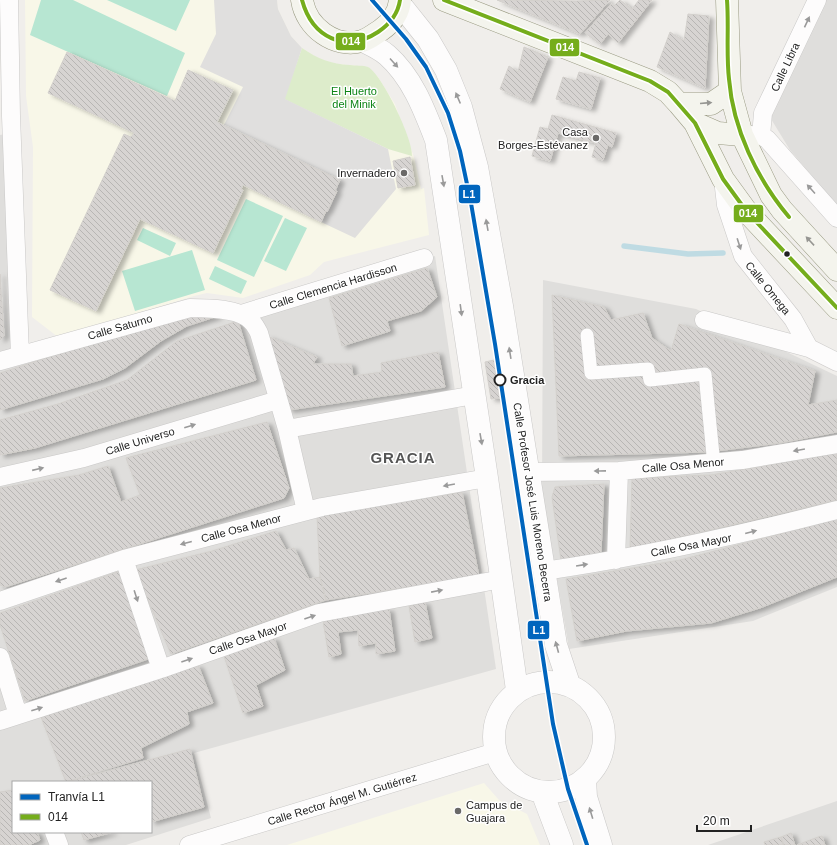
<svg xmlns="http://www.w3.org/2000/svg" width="837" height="845" viewBox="0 0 837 845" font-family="Arial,sans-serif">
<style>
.residential{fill:#dfdedc;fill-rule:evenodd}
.education{fill:#f8f7e8}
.garden{fill:#ddeccb}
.pitch{fill:#b7e6d2}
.parking{fill:#e0dfde}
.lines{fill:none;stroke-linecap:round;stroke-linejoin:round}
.stream{stroke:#bfdbe3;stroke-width:5.5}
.building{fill:url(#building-back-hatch);stroke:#d3d0cc;filter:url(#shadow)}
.pedestrian-casing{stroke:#c9c8c7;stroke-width:14}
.minor-casing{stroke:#c9c8c7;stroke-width:19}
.tertiary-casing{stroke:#c9c8c7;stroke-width:23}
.secondary-casing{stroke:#999a82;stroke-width:23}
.pedestrian{stroke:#fdfcfc;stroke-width:13}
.minor{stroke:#fdfcfc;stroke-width:18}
.tertiary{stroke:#fdfcfc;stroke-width:22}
.secondary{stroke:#f4f4ed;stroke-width:22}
.bus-1-casing{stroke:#fff;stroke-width:7}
.bus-1{stroke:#75ad1c;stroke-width:4}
.tram-1-casing{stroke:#fff;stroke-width:7}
.tram-1{stroke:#0065bd;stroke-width:4}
.oneway{fill:#9a9a9a}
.oneway2{fill:#969692}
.poi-dot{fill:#6a6968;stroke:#fff;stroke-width:1.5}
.bus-dot{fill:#222;stroke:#fff;stroke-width:1.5}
.stop-dot{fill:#fff;stroke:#222;stroke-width:2}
.labels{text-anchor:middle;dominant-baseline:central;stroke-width:3;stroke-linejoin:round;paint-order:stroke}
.street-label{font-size:11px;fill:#222;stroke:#fff}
.park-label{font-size:11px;fill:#0c8416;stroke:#fff}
.poi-label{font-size:11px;fill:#222;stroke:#fff;text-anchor:end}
.stop-label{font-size:11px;font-weight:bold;fill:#222;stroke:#fff;text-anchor:start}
.district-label{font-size:15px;font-weight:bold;letter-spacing:1px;fill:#555;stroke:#fff}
.line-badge{stroke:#fff;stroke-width:1.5}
.badge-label{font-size:11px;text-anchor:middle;font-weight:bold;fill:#fff}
</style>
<defs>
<pattern id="building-back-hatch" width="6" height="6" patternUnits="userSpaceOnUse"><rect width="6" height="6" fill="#d7d4d2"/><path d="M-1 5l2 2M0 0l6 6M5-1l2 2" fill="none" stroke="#b8b6b4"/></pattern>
<filter id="shadow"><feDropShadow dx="4.5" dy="2.5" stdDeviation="2" flood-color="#0004"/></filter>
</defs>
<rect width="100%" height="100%" fill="#f0eeeb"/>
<path class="residential" d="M807 0H837V205L790 150 768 114Z
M5 134 13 351 199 301 262 310 435 256 496 669 194 753 211 818 126 845H0V135ZM13 782H151V832H13Z
M543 280 696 309 837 376V587L753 621 569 649 542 491Z
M837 801V845H708Z"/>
<path class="education" d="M25 0H277L278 9 291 36 302 48 314 56 327 63 368 67 378 77 395 104 414 157 421 189 424 188 429 235 324 262 310 275 243 298 207 293 194 296 58 337 32 317 33 147 26 96Z
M484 783 499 800 527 814 540 845H287Z"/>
<path class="garden" d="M302 48C318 59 331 64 350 65 355 66 364 65 368 67 382 74 414 141 412 156L388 149 284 99Z"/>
<path class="pitch" d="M41 0H73L185 53 167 96 30 35Z
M107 0H190L176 31Z
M246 199 283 216 254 277 217 260Z
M285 218 307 228 286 271 264 261Z
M143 228 176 243 170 256 137 240Z
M192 250 205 290 135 311 122 271Z
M215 266 247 281 241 294 209 279Z"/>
<path class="parking" d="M214 0H277L278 9 291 36 302 48 285 99 388 149 396 189 355 238 321 222 337 192 335 191 340 180 224 125 243 87 200 67 216 34Z"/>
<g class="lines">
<path class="stream" d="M624 246 688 254 723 253"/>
</g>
<path class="building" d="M497 0 576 1 610 0 580 34Z
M620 0 632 9 639 0H652L618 43 608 34 600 44 585 33 611 4 614 6Z
M688 14 709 16 705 88 657 67 670 32 684 41Z
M524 47 548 57 530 102 500 89 509 66 518 72Z
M67 52 175 101 188 70 233 90 217 122 340 180 335 191H337L327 212 326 211 321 222 243 185 241 189 243 190 213 253 140 219 96 311 50 290 124 134 131 137 134 133 48 93Z
M579 72 600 78 591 109 556 99 563 77 576 81Z
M552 115 616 133 612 147 608 145 603 160 592 157 596 143 558 133 550 161 532 156 540 127 548 129Z
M410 157 415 185 398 188 393 161Z
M427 268 437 297 421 311 387 321 390 331 342 346 329 298Z
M0 274 4 336 0 340Z
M552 295 604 307 611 320 643 313 652 338 671 351 679 324 815 371 808 405 837 400V432L780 443 708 452 559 456Z
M196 309 218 316 187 326 161 341 125 368 103 379 0 410V373Z
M238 321 256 380 35 448 0 455V420L58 404 127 380 177 341Z
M267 336 317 357 313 364H351L353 376 382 372 381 363 438 352 445 387 289 410Z
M494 360 500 398 491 399 485 362Z
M267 422 289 488 284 498 5 587 0 585V488L79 475 108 466 121 502 140 495 126 458Z
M837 453V500L630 549 632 478 711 475Z
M604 484 601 553 561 560 552 497 555 487Z
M462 492 479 576 326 600 320 577 317 516Z
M837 519V577L760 608 711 623 627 631 577 641 566 579 680 560Z
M276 531 286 550 294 548 309 579 320 577 326 600 171 654 135 570 212 551Z
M120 571 151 658 25 701 0 625V613Z
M425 602 432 638 415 642 409 606Z
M389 609 395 651 376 654V643L359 646 358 630 338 632 341 654 329 657 323 621 353 613Z
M274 638 285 670 256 685 263 706 243 713 222 650Z
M198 665 213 703 187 712 189 724 141 748 143 758 66 782 41 717Z
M190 749 204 807 151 822V782H66Z
M13 790V832H37L40 840 29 845H0V792Z
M81 832H113L84 840Z
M791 833 795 845H784L781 837Z
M822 836 825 845H797L818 837Z
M781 837 783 845H765L764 842Z"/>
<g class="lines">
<defs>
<path id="pedestrian" d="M587 335 591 373 648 369 650 380 705 374 713 455"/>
<path id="minor" d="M9 0 11 116 20 355
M750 135 761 136 767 139 837 218
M761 136 763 113 817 0
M723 179 726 205 743 256 793 319 809 348
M241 314 424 258
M704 320 809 348 837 362
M0 361 190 308C207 308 241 308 252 322 255 325 257 329 259 333L287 429 306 511
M287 429 474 395
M528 472 619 471 742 460 837 444
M0 477 84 458 278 400
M124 559 161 669
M616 560 619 471
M544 571C643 557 740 535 837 510
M0 601 124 559 322 507 487 478
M0 657 18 715
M0 721 161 669 319 613 502 579
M54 832 59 845
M189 845 495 752"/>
<path id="tertiary" d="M400 4 428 39 446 70 461 107 477 167 502 306 556 645 569 684
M363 41C371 45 380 49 387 55 412 77 424 109 436 140L487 478 517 690
M494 737a55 55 0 1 1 110 0a55 55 0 1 1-110 0Z
M585 779 586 797 601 845
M542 792 562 845"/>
<path id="secondary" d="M302 0C306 27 335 49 362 41 369 39 376 33 381 30 391 23 399 13 400 0
M444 0 650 81 668 92 679 104 695 123 723 179 747 212 837 308
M727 0 730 91 742 135 771 195 782 210 837 270
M679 104H711L730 91
M695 123 718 133 742 135"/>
</defs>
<use href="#pedestrian" class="pedestrian-casing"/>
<use href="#minor" class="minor-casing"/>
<use href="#tertiary" class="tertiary-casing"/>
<use href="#secondary" class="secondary-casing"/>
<use href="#pedestrian" class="pedestrian"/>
<use href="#minor" class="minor"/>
<use href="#tertiary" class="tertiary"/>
<use href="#secondary" class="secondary"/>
<defs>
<path id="bus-1" d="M302 0C312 37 345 54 378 32 390 24 398 14 400 0
M444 0 650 81 668 92 695 123 723 179 747 212 837 308
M727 0C729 26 726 53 729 79 733 129 757 179 789 217"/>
</defs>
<use href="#bus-1" class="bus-1-casing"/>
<use href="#bus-1" class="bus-1"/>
<defs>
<path id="tram-1" d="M372 0 406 39 426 67 448 113 460 151 471 203 495 344 553 724 568 789 587 845"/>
</defs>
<use href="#tram-1" class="tram-1-casing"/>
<use href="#tram-1" class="tram-1"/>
</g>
<defs><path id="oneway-solid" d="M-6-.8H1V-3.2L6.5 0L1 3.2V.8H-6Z"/></defs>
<g class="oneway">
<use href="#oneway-solid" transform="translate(807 22) rotate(-65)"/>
<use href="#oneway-solid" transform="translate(394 63) rotate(48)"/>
<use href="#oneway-solid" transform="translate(458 98) rotate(-113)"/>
<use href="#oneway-solid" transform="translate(443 181) rotate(80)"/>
<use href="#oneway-solid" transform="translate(811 189) rotate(-132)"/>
<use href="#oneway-solid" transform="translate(487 225) rotate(-100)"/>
<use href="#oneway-solid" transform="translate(739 244) rotate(72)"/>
<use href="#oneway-solid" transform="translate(461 310) rotate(82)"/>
<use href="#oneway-solid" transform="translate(510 353) rotate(-99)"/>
<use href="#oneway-solid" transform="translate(190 426) rotate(-17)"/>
<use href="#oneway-solid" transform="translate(481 439) rotate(80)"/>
<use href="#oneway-solid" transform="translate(799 450) rotate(170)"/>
<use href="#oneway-solid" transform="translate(38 469) rotate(-13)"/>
<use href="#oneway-solid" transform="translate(600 471) rotate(179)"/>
<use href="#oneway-solid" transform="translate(449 485) rotate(170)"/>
<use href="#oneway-solid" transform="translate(751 532) rotate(-15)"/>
<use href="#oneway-solid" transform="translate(186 543) rotate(165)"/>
<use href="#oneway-solid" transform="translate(582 565) rotate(-9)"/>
<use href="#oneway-solid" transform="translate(61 580) rotate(161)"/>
<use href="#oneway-solid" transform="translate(437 591) rotate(-11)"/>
<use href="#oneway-solid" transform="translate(136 596) rotate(72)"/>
<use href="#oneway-solid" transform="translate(310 617) rotate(-19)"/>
<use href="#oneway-solid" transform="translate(557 647) rotate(-105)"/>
<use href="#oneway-solid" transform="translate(187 660) rotate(-19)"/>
<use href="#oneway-solid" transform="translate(37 709) rotate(-18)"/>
<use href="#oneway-solid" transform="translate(591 813) rotate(-107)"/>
</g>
<g class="oneway2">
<use href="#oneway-solid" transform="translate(706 103) rotate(-5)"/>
<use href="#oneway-solid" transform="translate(810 241) rotate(-133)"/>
</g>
<g class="poi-dot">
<circle cx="596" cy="138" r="4"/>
<circle cx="404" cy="173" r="4"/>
<circle cx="458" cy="811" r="4"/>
</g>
<circle class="bus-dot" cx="787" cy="254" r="3.5"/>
<circle class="stop-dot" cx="500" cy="380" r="5.5"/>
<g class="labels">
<g class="street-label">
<text transform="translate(785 67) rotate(-65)">Calle Libra</text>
<text transform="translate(333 286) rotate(-17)">Calle Clemencia Hardisson</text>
<text transform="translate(768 288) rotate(51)">Calle Omega</text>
<text transform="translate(120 327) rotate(-16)">Calle Saturno</text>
<text transform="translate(140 441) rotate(-17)">Calle Universo</text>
<text transform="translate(683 465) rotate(-5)">Calle Osa Menor</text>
<text transform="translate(533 502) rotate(81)">Calle Profesor José Luis Moreno Becerra</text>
<text transform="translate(241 528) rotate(-15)">Calle Osa Menor</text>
<text transform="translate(691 545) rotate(-11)">Calle Osa Mayor</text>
<text transform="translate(248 638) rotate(-19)">Calle Osa Mayor</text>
<text transform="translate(342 799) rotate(-17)">Calle Rector Ángel M. Gutiérrez</text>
</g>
<g class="park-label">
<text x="354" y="91">El Huerto<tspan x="354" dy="13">del Minik</tspan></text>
</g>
<g class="poi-label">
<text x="588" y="132">Casa<tspan x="588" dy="13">Borges-Estévanez</tspan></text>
<text x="396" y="173">Invernadero</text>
<text x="466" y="805" text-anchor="start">Campus de<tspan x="466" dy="13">Guajara</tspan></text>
</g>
<g class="stop-label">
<text x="510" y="380">Gracia</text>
</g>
<g class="district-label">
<text x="403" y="457">GRACIA</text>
</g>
</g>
<g class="line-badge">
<rect x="335" y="32" width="31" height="19" rx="4" fill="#75ad1c"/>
<rect x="549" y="38" width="31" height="19" rx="4" fill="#75ad1c"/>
<rect x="458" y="184" width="23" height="20" rx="4" fill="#0065bd"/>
<rect x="733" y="204" width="31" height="19" rx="4" fill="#75ad1c"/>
<rect x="527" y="620" width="23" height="20" rx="4" fill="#0065bd"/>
</g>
<g class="badge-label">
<text x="351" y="45">014</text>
<text x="565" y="51">014</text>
<text x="469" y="198">L1</text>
<text x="748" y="217">014</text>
<text x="539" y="634">L1</text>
</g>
<rect x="12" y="781" width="140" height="52" fill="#ffffff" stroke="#a7a7a7"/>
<rect x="20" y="794" width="20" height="6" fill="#0065bd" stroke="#a7a7a7"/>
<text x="48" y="801" font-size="12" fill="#222222">Tranvía L1</text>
<rect x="20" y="814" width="20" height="6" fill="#75ad1c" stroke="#a7a7a7"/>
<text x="48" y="821" font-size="12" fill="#222222">014</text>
<path d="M697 825v6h54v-6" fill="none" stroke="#222222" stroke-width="2"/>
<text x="703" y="825" font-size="12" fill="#222222" stroke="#ffffff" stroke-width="3" paint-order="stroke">20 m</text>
</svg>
